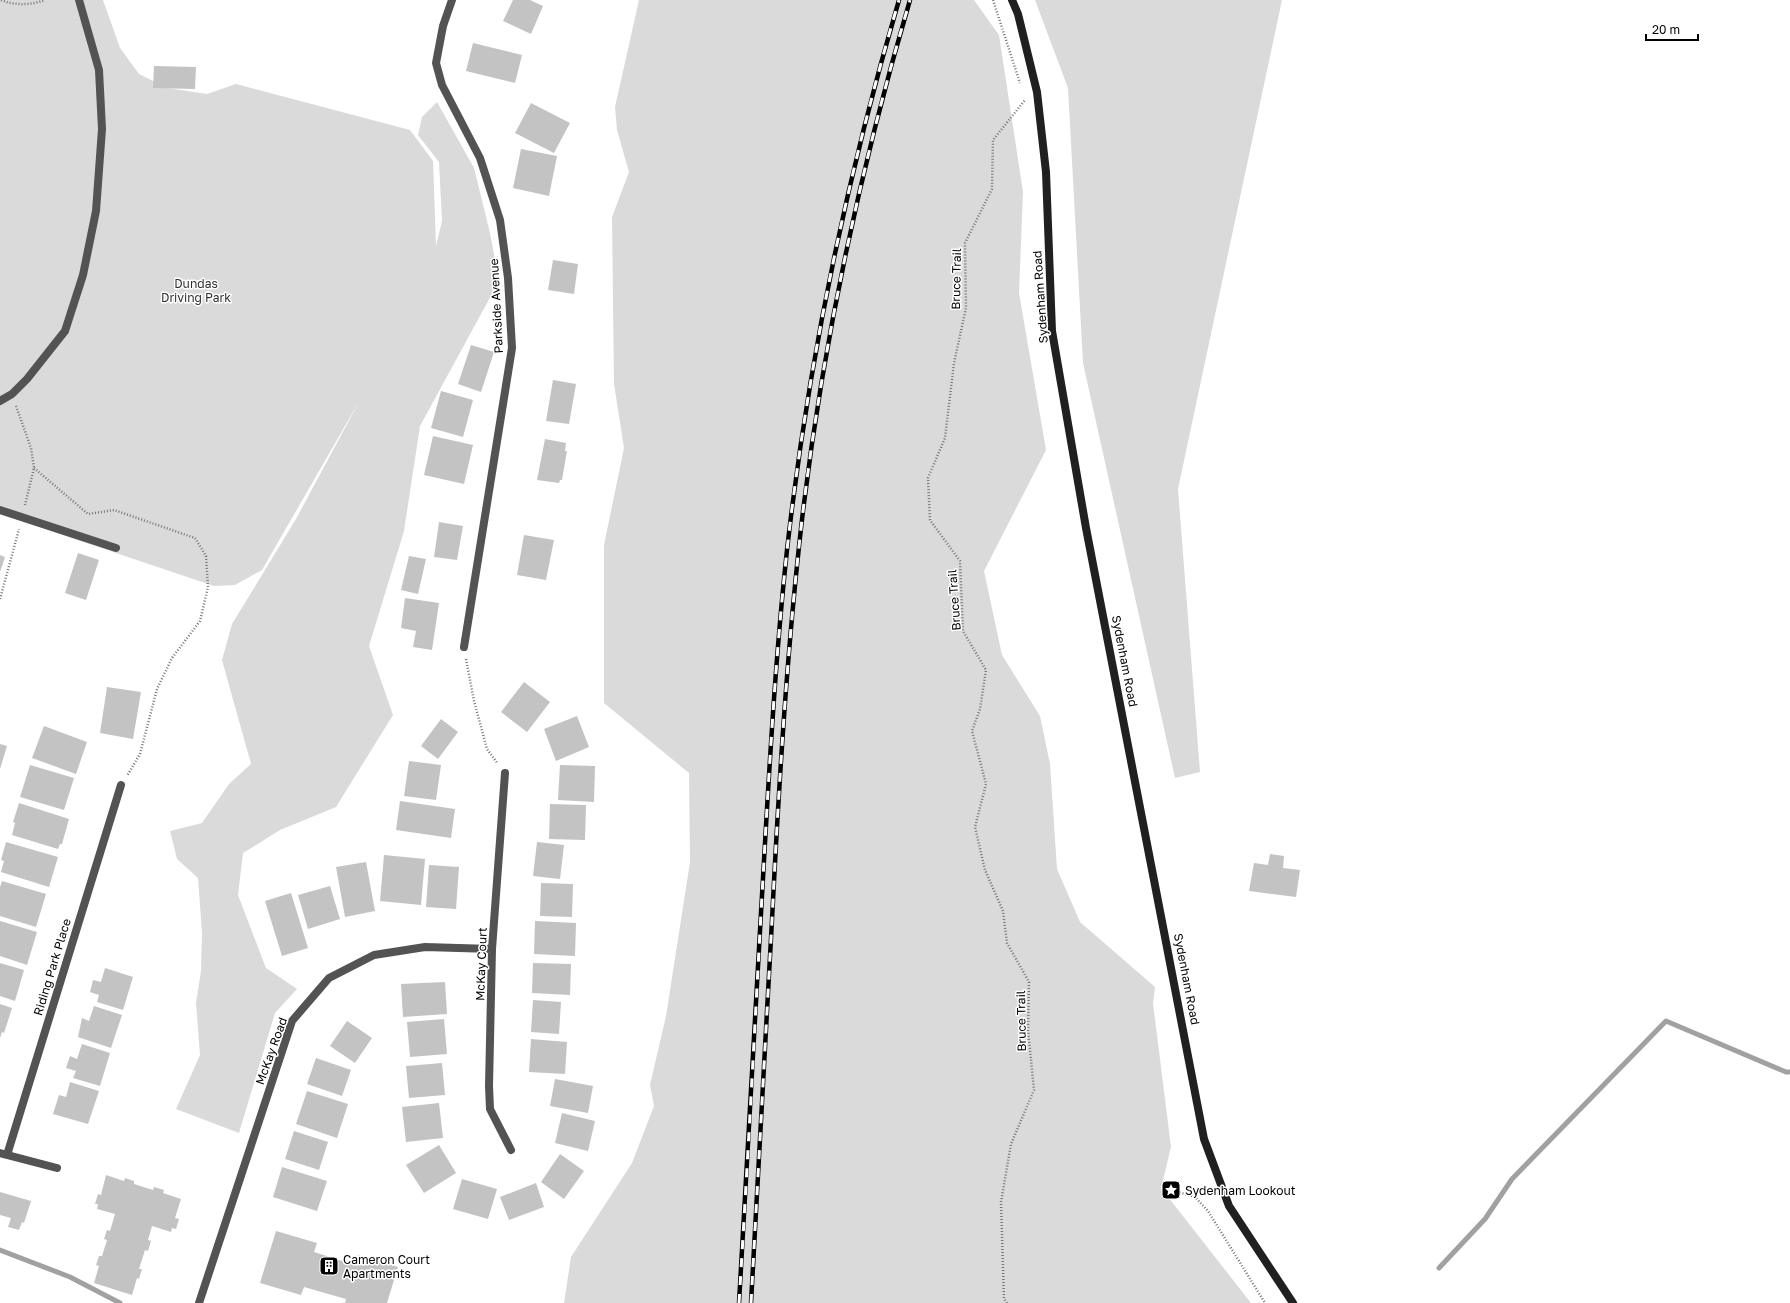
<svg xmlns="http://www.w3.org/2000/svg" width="1790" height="1303" viewBox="0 0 1790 1303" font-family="'Golos Text',sans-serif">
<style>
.green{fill:#dadada}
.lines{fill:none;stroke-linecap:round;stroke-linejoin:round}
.stream{stroke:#a1a1a1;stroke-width:5}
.building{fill:#c3c3c3}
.path{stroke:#757575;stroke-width:2.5;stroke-dasharray:1 2;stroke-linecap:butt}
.street{stroke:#535353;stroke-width:8}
.secondary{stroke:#202020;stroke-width:8}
.rail-casing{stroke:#000;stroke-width:4.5}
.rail{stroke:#fff;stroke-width:3;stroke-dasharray:9;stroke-linecap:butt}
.labels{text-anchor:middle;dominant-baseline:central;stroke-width:3;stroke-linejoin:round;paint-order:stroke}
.street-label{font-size:12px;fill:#000;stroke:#fff}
.park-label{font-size:12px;fill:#313131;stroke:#fff}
.poi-label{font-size:12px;fill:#000;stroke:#fff;text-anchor:start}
</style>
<rect width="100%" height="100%" fill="#fff"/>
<path class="green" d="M0 0H103L120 48 139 74 167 88 207 94 236 84 410 130 433 161 436 246 442 221 439 162 418 135 422 117 437 102 474 168 490 233 499 281 420 426 404 531 369 646 393 715 336 807 280 830 243 853 238 895 266 968 297 989 275 1013 239 1133 176 1109 200 1055 196 1003 201 971 202 933 198 878 177 859 170 831 202 823 229 784 251 764 222 660 232 624 296 519 360 400 262 570 235 585 214 586 0 514Z
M639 0H974L999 35 1023 192 1019 293 1046 450 984 571 1002 655 1040 716 1050 764 1057 869 1080 922 1155 987 1153 1003 1171 1147 1161 1188 1251 1303H564L571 1257 632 1163 654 1106 650 1085 666 1016 690 862 689 773 604 703V545L624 448 614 384 612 217 629 172 617 130 615 107Z
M1035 0H1282L1178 489 1200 772 1175 778 1083 363 1068 88Z"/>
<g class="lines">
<path class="stream" d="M0 1250 70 1277 120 1303
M1439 1268 1485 1219 1512 1179 1666 1021 1786 1072H1790"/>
</g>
<path class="building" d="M513 0H530L543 6 531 34 503 21Z
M473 43 522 55 515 83 466 71Z
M154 66 196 67 195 89 153 88Z
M531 103 570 123 554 153 515 133Z
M521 149 557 156 549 196 513 188Z
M553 260 578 264 574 294 548 290Z
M471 345 494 352 481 392 458 384Z
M553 380 576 384 569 424 546 421Z
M441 391 473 400 463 437 431 428Z
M433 436 473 445 464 484 424 475Z
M545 439 566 443 565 451H567L562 480H560L559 483 537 480Z
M439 522 463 526 457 560 434 557Z
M524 535 554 540 546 580 517 575Z
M78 553 99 560 86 600 65 593Z
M0 555 5 557 0 572Z
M409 556 426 559 418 594 401 590Z
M405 598 439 603 432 650 413 647 416 631 401 628Z
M524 682 550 702 527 732 501 712Z
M107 687 141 692 133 739 100 733Z
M577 716 589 747 556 761 544 729Z
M441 719 458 732 438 759 421 746Z
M44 726 87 742 76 774 32 758Z
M0 744 7 746 0 769Z
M409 761 441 765 436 800 404 796Z
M30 765 74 778 64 810 20 797Z
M560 765 595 766 594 802 558 800Z
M400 801 455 809 451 838 396 830Z
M19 803 69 819 62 844H60L58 849 12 835 15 823 13 822Z
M550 804 586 805 585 840 549 839Z
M6 842 58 857 49 887 1 872 4 861 1 860Z
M537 842 564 845 560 879 533 876Z
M1270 854 1284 856 1283 868 1300 870 1296 897 1249 891 1254 863 1268 865Z
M384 855 425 859 421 905 380 901Z
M366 862 375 911 345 917 336 867Z
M429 865 459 867 456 909 426 907Z
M2 881 46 894 36 927 0 916V887Z
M541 883 573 884 572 917 540 916Z
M330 886 340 919 308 929 298 895Z
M291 893 308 948 282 956 265 901Z
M0 921 37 932 27 965 0 956Z
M535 921 576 923 575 956 534 954Z
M0 963 24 970 15 1001 0 996Z
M533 963 571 964 570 995 532 993Z
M105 968 133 977 123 1010 97 1002 99 995 90 992 93 980 101 982Z
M445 982 447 1014 403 1017 401 984Z
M533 1000 561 1002 559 1034 531 1032Z
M0 1004 12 1008 4 1033 2 1032 0 1038Z
M94 1006 122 1015 111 1048 78 1037 82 1018 89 1021Z
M444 1019 447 1054 410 1057 407 1022Z
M347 1021 372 1038 355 1063 330 1046Z
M531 1039 567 1042 565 1074 529 1072Z
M82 1044 110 1053 100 1086 73 1078 76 1071 66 1068 70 1056 77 1059Z
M316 1058 351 1070 342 1096 307 1084Z
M442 1063 445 1095 409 1098 406 1066Z
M555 1079 593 1086 588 1113 550 1106Z
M70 1082 99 1091 88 1124 53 1114 59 1095 66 1097Z
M307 1091 348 1104 337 1138 296 1124Z
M439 1103 443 1138 406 1142 402 1107Z
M562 1113 595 1121 588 1151 555 1143Z
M294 1131 328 1142 319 1170 285 1159Z
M439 1145 456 1173 424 1193 406 1165Z
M560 1154 584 1171 564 1199 541 1182Z
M282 1167 327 1181 317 1211 273 1197Z
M106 1175 124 1181 125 1178 134 1181V1184L153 1190 154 1187 164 1190 163 1193 181 1199 175 1218 179 1219 176 1229 172 1228 171 1232 152 1226 148 1240 151 1241 148 1251 145 1250 139 1269H142L139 1279 137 1278 132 1295 94 1283 99 1266 96 1265 99 1256H102L107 1240 104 1239 107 1230 110 1231 115 1214 97 1209 98 1204H95L98 1194 101 1195Z
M462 1179 497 1189 488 1219 453 1209Z
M536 1183 544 1207 509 1220 500 1197Z
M0 1192 31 1201 24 1223 22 1222 19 1230 8 1227 11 1218 0 1215Z
M276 1231 317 1243 314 1252 355 1265 358 1255 398 1267 387 1303H345L346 1299 304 1287 301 1295 260 1283Z"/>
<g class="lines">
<path class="path" d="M1 0C15 6 32 5 45 0
M993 0 1020 83
M16 406 31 448 34 468 25 505
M34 468 88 514 114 510 195 538 206 556 208 587 200 621 172 658 157 689 140 754 127 776
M0 599 19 529
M466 659 474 701 487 749 498 764
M1171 1190 1195 1197 1208 1211 1265 1303
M1007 1303 1004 1299 1001 1202 1011 1144 1034 1090 1028 1030 1029 982 1007 943 1003 911 985 870 975 827 986 784 972 731 980 709 986 670 963 631 960 561 930 520 928 478 945 438 954 363 966 308 965 243 992 189 993 140 1025 100"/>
<path class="street" d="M452 0 443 26 436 63 442 85 480 158 500 220 508 278 512 348 464 647
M0 401 12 394 27 379 65 331 83 275 96 211 102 129 99 70 79 0
M0 510 116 548
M505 773 492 949 489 1086 490 1109 511 1150
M0 1153 57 1168
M7 1155 121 785
M199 1303 292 1021 329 978 374 955 425 947 492 949"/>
<path class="secondary" d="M1012 0 1018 14 1037 92 1046 172 1052 331 1086 528 1204 1139 1229 1206 1293 1303"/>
<defs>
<path id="rail" d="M739 1303C747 1173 754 1043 761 913 768 792 774 671 787 550 808 364 846 180 899 0
M751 1303C758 1175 765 1048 772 920 779 783 787 647 803 511 824 338 861 166 910 0"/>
</defs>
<use href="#rail" class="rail-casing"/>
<use href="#rail" class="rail"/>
</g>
<defs>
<symbol id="sight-square" viewBox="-11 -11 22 22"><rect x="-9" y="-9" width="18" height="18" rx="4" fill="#000" stroke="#fff"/><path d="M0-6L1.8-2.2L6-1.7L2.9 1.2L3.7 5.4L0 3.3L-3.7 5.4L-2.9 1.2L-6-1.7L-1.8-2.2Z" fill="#fff"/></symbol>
<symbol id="building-square" viewBox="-11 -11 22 22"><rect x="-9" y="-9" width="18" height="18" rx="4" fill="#000" stroke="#fff"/><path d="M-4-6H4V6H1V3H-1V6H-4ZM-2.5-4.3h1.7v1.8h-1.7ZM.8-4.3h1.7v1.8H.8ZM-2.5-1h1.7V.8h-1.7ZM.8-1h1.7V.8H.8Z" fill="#fff"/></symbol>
</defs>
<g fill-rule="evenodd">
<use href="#sight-square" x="1160" y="1179" width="22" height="22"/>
<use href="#building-square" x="318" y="1255" width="22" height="22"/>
</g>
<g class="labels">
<g class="street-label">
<text transform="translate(956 279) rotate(-89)">Bruce Trail</text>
<text transform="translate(1040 297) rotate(-94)">Sydenham Road</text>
<text transform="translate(496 306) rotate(-93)">Parkside Avenue</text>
<text transform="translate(954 600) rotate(-94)">Bruce Trail</text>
<text transform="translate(1125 661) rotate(79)">Sydenham Road</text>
<text transform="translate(481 964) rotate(-88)">McKay Court</text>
<text transform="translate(52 967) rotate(-73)">Riding Park Place</text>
<text transform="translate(1187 979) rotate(79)">Sydenham Road</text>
<text transform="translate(1021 1021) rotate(-91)">Bruce Trail</text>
<text transform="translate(271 1051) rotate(-70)">McKay Road</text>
</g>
<g class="park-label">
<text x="196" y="283">Dundas<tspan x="196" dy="14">Driving Park</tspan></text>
</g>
<g class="poi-label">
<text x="1185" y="1190">Sydenham Lookout</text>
<text x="343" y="1259">Cameron Court<tspan x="343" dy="14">Apartments</tspan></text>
</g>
</g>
<path d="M1646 34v6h52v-6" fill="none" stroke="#000000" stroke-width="2"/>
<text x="1652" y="34" font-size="12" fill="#000000" stroke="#ffffff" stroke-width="3" paint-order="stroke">20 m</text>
</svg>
